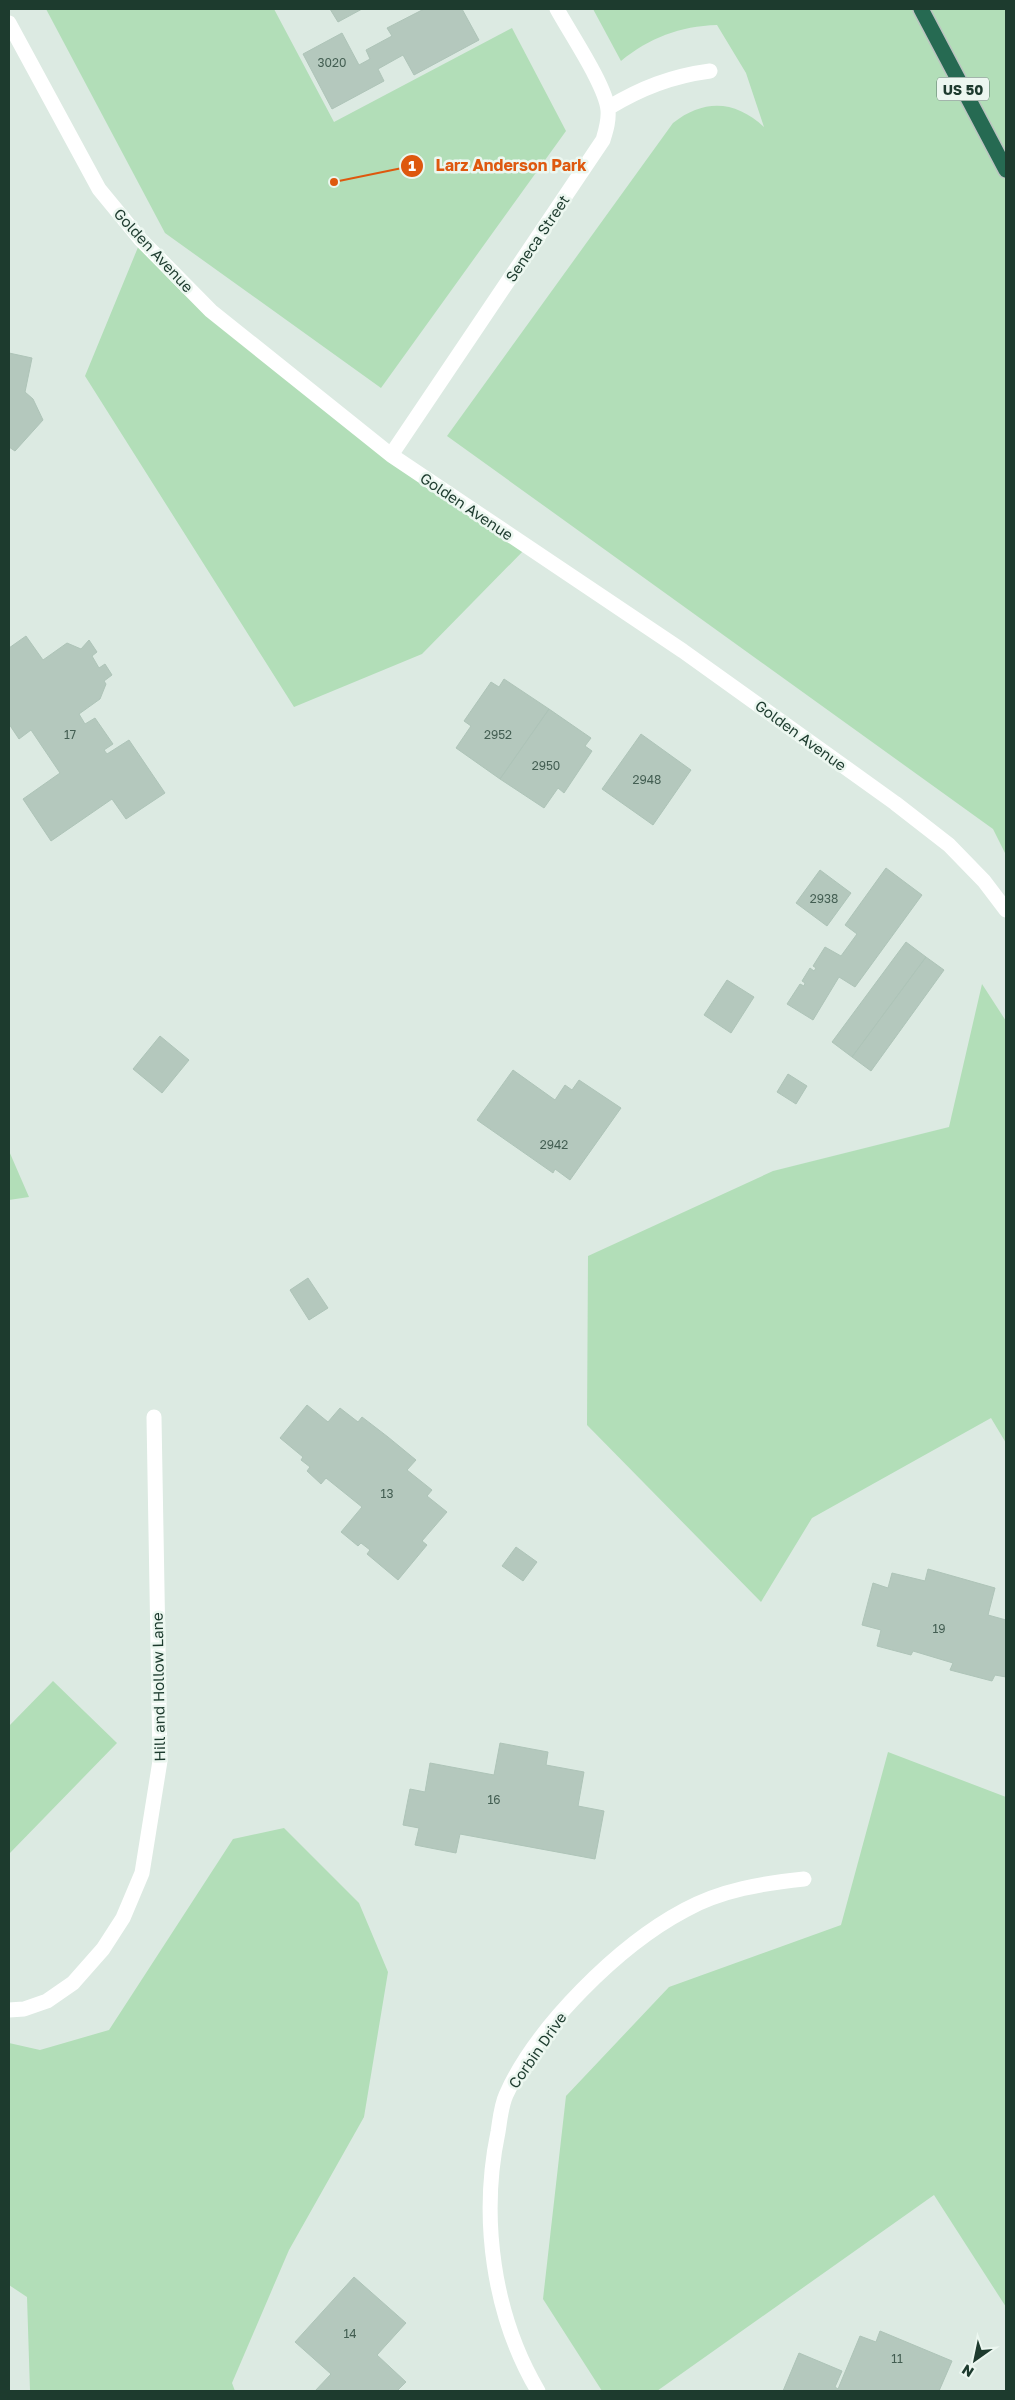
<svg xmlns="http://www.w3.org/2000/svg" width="1015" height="2400" viewBox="0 0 1015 2400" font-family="'Golos Text',sans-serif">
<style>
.green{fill:#b2deb8}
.building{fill:#b4c8bd;stroke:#aec4b8}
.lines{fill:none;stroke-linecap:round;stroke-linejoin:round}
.highway-casing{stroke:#bbc4c0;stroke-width:18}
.street{stroke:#fff;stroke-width:15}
.highway{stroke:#266a52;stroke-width:15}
.labels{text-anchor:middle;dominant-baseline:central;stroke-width:5;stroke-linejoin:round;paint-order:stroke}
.number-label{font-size:12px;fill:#435e52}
.shield{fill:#ecf7f0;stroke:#5b7368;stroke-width:1}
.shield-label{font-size:14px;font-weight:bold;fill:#1d3b2e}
.street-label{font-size:15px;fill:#1d3b2e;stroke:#ecf7f0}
.leader{fill:none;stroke:#de580e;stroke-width:2}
.callout-dot{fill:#de580e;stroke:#ecf7f0;stroke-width:2}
.mark-label{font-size:15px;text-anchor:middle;font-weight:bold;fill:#fff}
.callout-label{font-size:16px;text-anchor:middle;font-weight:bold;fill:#de580e;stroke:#ecf7f0;stroke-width:5;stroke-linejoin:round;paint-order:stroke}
</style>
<rect width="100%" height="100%" fill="#dceae2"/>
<path class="green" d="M46 9H274L334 122 512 28 566 131 381 388 165 233Z
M593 9H1006V855L993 829 447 436 673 123C705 98 736 101 764 127L746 73 717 25C680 26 649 38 621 61Z
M141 240 211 311 391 455 528 546 422 654 294 707 85 376Z
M982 984 1006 1021V1443L991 1418 812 1518 761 1602 587 1425 588 1256 773 1171 949 1127Z
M9 1151 29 1197 9 1200Z
M53 1681 117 1743 9 1854V1726Z
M888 1752 1006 1797V2307L934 2195 657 2391H602L543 2299 566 2096 669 1987 841 1925Z
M284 1828 359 1903 388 1972 364 2117 289 2250 232 2383 235 2391H30L27 2297 9 2285V2043L40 2050 109 2030 233 1839Z"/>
<path class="building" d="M330 9H362L338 22Z
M424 9H462L479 40 414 75 403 55 378 69 384 81 332 109 303 54 342 33 359 65 370 59 366 50 392 36 387 28Z
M9 353 32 358 25 392 33 399 43 420 15 451 9 447Z
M26 636 43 660 67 643 81 649 89 640 97 652 92 656 99 668 105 664 112 675 104 681 106 684 100 699 79 714 85 724 95 718 113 744 104 750 107 754 129 740 165 793 126 819 112 799 51 841 23 799 60 773 31 730 19 739 9 724V648Z
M504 679 549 709 500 779 456 748 471 726 464 721 491 682 499 687Z
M549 709 591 738 585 746 592 751 564 793 558 788 544 808 500 779Z
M641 734 691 770 653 825 602 789Z
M886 868 922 895 855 987 839 977 813 1020 787 1004 800 984 804 986 805 983 802 981 810 968 814 971 816 968 813 966 825 947 841 956 857 934 845 925Z
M820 870 851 893 827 926 796 903Z
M906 942 926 957 852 1057 832 1042Z
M926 957 944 970 871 1071 852 1057Z
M727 980 754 997 731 1033 704 1015Z
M160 1036 189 1060 162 1093 133 1069Z
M513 1070 555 1100 565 1085 572 1090 579 1080 621 1108 570 1180 555 1169 553 1173 477 1120Z
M788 1074 807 1086 796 1104 777 1092Z
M308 1278 328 1308 309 1320 290 1290Z
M307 1405 328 1422 340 1408 358 1422 362 1417 388 1437 416 1460 407 1470 432 1490 427 1496 447 1512 422 1541 427 1545 398 1580 367 1554 370 1550 361 1543 358 1546 341 1532 362 1507 326 1478 321 1484 307 1471 310 1467 301 1460 303 1457 280 1438Z
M516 1547 537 1562 523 1581 502 1566Z
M928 1569 995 1588 988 1615 1006 1620V1677L995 1675 992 1681 950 1670 953 1663 913 1651 911 1655 877 1646 881 1630 862 1625 873 1583 888 1588 892 1573 925 1581Z
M500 1743 548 1752 546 1765 584 1772 578 1806 604 1811 595 1859 460 1834 456 1853 415 1845 419 1828 403 1825 410 1789 425 1792 430 1763 494 1775Z
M354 2277 406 2323 377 2355 406 2382 397 2391H315L331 2374 295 2342Z
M880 2331 952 2361 939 2391H783L799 2353 842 2371 835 2387 838 2389 860 2336 876 2342Z"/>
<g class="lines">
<defs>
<path id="highway" d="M921 9 1006 170"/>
</defs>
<use href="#highway" class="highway-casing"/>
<path class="street" d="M9 23 99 189 141 240 211 311 391 455 683 651 895 803 949 845 984 881 1006 910
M608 108C641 88 672 76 710 71
M391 455 603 140C606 130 609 121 608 110 606 86 570 33 557 9
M9 2010 24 2009 47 2001 73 1983 103 1949 123 1918 142 1873 160 1761 154 1417
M538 2391C493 2315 480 2218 498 2132 500 2120 501 2106 506 2095 536 2027 619 1945 685 1910 721 1890 764 1883 804 1879"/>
<use href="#highway" class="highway"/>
</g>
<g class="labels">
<g class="number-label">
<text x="332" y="62">3020</text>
<text x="70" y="734">17</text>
<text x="498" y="734">2952</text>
<text x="546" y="765">2950</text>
<text x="647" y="779">2948</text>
<text x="824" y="898">2938</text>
<text x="554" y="1144">2942</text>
<text x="387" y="1493">13</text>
<text x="939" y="1628">19</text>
<text x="494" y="1799">16</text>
<text x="350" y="2333">14</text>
<text x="897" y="2358">11</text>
</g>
<rect class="shield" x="937" y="77.5" width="52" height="23" rx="4"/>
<g class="shield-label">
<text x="963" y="89">US 50</text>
</g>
<g class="street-label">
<text transform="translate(537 238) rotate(-56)">Seneca Street</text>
<text transform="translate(154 250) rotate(47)">Golden Avenue</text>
<text transform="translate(467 506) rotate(34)">Golden Avenue</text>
<text transform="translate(801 735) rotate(36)">Golden Avenue</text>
<text transform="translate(158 1687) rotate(-91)">Hill and Hollow Lane</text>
<text transform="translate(537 2050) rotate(-55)">Corbin Drive</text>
</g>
</g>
<path class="leader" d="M334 182L412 166"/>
<g class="callout-dot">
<circle cx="334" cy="182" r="5"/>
<circle cx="412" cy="166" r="12"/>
</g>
<g class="mark-label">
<text x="412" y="171">1</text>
</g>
<g class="callout-label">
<text x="511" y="171">Larz Anderson Park</text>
</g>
<rect width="1015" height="2400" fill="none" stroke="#1d3b2e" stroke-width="20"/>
<g transform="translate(975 2360) rotate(213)" stroke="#ecf7f0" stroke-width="4" paint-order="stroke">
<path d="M0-4L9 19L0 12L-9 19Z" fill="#1d3b2e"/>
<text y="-8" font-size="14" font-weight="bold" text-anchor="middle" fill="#1d3b2e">N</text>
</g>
</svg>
